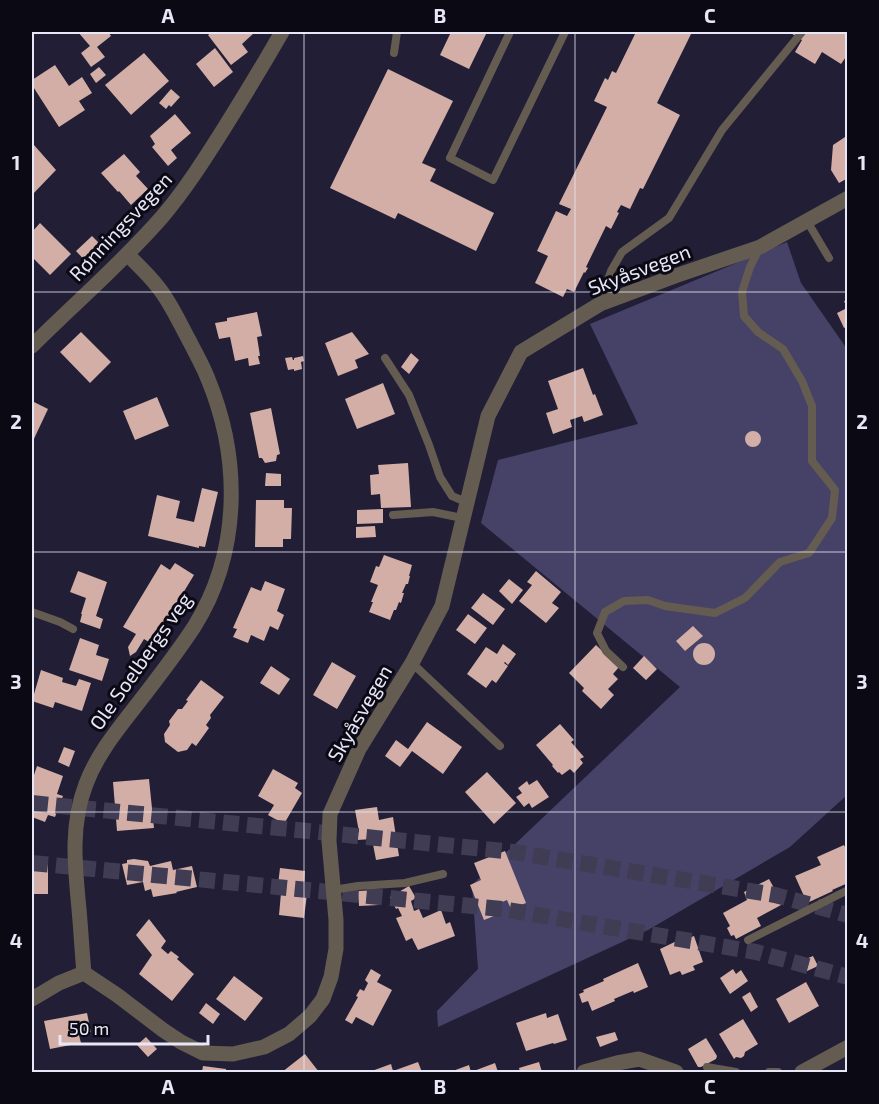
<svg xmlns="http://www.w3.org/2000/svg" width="879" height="1104" viewBox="0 0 879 1104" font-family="'Exo 2',sans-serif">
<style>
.green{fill:#464267}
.building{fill:#d2aea6}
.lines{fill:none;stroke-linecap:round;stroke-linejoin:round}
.trunk-tunnel{stroke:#3f3c53;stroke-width:16;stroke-dasharray:16 8;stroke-linecap:butt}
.service{stroke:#645b51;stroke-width:8}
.minor{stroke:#645b51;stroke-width:15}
.grid{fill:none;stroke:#e8e7f7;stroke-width:1.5;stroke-opacity:0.55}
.labels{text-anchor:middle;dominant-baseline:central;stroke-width:6;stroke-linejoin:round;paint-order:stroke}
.street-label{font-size:20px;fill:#e8e7f7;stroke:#0b0a14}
.neatline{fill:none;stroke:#e8e7f7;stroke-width:2}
.grid-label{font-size:20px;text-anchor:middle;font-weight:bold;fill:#e8e7f7}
</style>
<rect width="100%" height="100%" fill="#211e36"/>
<path class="green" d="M787 242 801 283 847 349V795L790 847 648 930 438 1027 437 1011 478 969 472 885 680 687 481 523 498 460 638 424 590 324Z"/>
<path class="building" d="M78 32H110L109 33 111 36 97 47 105 57 91 67 81 53 90 46Z
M212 32H253L254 33 242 44 248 52 231 65 208 35Z
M451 32H487L469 69 440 55Z
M636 32H692L657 103 680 115 643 189 640 188 630 209 621 205 617 212 619 213 611 229 606 226 586 267 588 268 585 273 584 272 574 292 567 289 563 297 535 283 548 256 537 251 556 211 567 216 571 209 559 204 607 107 594 101 605 78 608 80 612 71 616 73Z
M789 32H848V54L841 64 822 52 815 64 795 52 802 40Z
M215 48 233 72 214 87 196 64Z
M144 53 169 81 131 115 105 85Z
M55 65 69 86 82 77 92 93 79 101 85 110 59 127 32 85V80Z
M99 67 106 75 96 83 90 74Z
M388 69 453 101 422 163 436 169 430 181 494 213 476 251 398 213 395 219 330 188Z
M171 89 180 97 171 107 169 105 166 109 159 103Z
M175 114 191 133 171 150 177 158 168 166 152 147 155 144 150 136Z
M848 135V178L839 183 831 170 833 145Z
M34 145 56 170 32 195V148Z
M124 154 140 172 136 176 148 189 131 205 119 191 118 192 101 173Z
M40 223 71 254 50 275 32 257V232Z
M92 236 107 251 91 267 76 251Z
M848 300V326L844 328 837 313 847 308 844 301Z
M257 312 262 336 257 337 260 356H258L260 364 249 366 248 358 235 361 230 337 219 339 215 323 227 321V318Z
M81 332 111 362 90 383 60 352Z
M352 332 369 354 355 360 358 368 338 376 325 343Z
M411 353 419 360 409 374 401 367Z
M303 356 304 361 301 362 302 369 294 371V369L288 370 285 358 292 357 293 360H294V358Z
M583 368 593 395 595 394 603 415 584 422 582 416 570 420 572 427 553 434 546 413 558 409 548 381Z
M383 383 395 414 357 429 345 399Z
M157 397 169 426 135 440 123 411Z
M32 401 48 409 32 443Z
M271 408 280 454 277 455 276 461 265 463 262 458H259L250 413Z
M745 439a8 8 0 1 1 16 0a8 8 0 1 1-16 0Z
M408 463 411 507 381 508 380 494 371 495 370 475 379 474 378 465Z
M266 473 281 474V486H265Z
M202 488 218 492 205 547 199 546V548L148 536 157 495 180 501 176 518 194 522Z
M256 500H284V508H292L291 539H283V547H255Z
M383 509V523L357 524V510Z
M375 526 376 537 356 538V527Z
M384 555 412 565 409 576H410L408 584H406L402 593H404L401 603 399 602 396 610H394L390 620 369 612 373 602H371L378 585 370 582 376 566 379 567Z
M175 563 194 575 152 644 144 639 136 652 130 656 128 647 136 634 123 627 161 564 170 570Z
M78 571 107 582 96 616 103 619 100 629 80 622 82 614H81L86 598 70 592Z
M536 571 561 592 552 603 559 608 546 623 519 601 532 585 527 582Z
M509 579 523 590 512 604 499 591Z
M265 581 285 589 277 611 284 615 278 630 270 626 264 641 251 635 248 643 233 637 237 629 233 628 251 587 261 591Z
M483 593 505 609 493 625 471 608Z
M468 614 487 628 475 644 456 630Z
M693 626 703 636 685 651 676 641Z
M80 638 99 645 96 655 109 659 102 681 69 670Z
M693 654a11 11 0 1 1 22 0a11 11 0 1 1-22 0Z
M503 644 516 654 508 665 505 662 504 663 508 666 496 683 492 680 486 688 467 674 486 647 497 654Z
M596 645 619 667 613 674 618 679 608 689 614 695 601 709 582 691 584 688 569 673Z
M644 656 657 669 646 680 633 668Z
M332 662 356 676 337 709 313 695Z
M271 666 290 679 279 695 260 683Z
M41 670 63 678 62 682 76 686 79 679 91 683 82 711 55 702 53 708 32 701Z
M201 680 224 697 210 715 211 718 206 725 209 728 196 746 192 743 187 750 178 752 165 742 164 734 170 725 169 721 178 709H182L188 701 186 700Z
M427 722 462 747 443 774 412 751 400 767 385 756 396 740 408 749Z
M560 724 574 740 571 742 584 757 580 759 583 763 574 773 570 769 562 775 559 772 558 773 552 766 553 765 536 745Z
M64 747 75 751 69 767 58 762Z
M37 766 63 776 57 794 63 796 55 817 48 815 45 822 32 817V781Z
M273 769 298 783 295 788 302 793 284 824 268 815 274 805 258 796Z
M487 772 516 803 494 824 465 792Z
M149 779 154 828 117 831 113 782Z
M537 780 549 797 532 808 529 803 524 807 516 797 522 793 518 788 527 781 529 785Z
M377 807 379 820 393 817 399 856 376 860 372 839 357 840 356 833 359 832 355 810Z
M844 845 846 849 848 848V883L832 890 833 891 807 903 795 876 821 865 817 857Z
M505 851 526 903 511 909 507 900 495 905 499 914 484 920 470 885 481 880 474 863Z
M32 858H48V894H32Z
M134 859 148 861 150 866 171 861 173 870 192 866 197 887 176 892 177 893 153 897 151 889 145 891 143 882 127 885 122 864 127 863V860Z
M280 868 305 871 304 894H307L304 918 279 915 281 893H277Z
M769 879 783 904 757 918 761 926 736 939 734 935 731 936 727 928 730 926 723 913 747 900 744 892Z
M409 886 416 898 411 901 414 911 419 909 423 918 441 910 446 924 450 922 455 936 418 950 412 938 406 941 396 918 402 916 398 908 396 909 390 897Z
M378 890 379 905 359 906 358 891Z
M149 919 166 941 161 948 168 954 171 951 179 957 177 959 194 974 172 1001 139 974 152 955 136 935Z
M694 936 703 962 693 966 695 970 682 975 680 971 670 975 660 949 683 938 684 940Z
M813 956 818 966 805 972 801 961Z
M638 963 648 987 634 993 633 991 614 999 615 1001 592 1011 588 1001 582 1003 579 994 584 992 583 990 604 981 603 979Z
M371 969 381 975 377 982 392 990 373 1026 356 1017 352 1024 345 1020 358 997 356 996 360 989 364 991 368 983 365 980Z
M733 969 736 974 741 970 748 981 730 994 720 978Z
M234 976 263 998 245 1021 216 999Z
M806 982 819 1006 789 1023 776 999Z
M750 992 758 1007 751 1012 742 997Z
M206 1003 220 1014 213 1024 199 1013Z
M87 1013 91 1032 79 1035 81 1043 50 1049 44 1021Z
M546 1013 547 1018 558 1014 567 1040 554 1044 553 1043 526 1051 516 1023Z
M743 1019 758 1044 745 1052 744 1056 741 1058 736 1057 734 1059 719 1034Z
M615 1032 618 1040 600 1047 596 1037Z
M146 1037 157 1049 148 1057 137 1045Z
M706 1038 717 1056 716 1059 701 1067H698L688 1049Z
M305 1054 319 1072H282Z
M418 1062 422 1072H369L391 1064 393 1071Z
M539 1062 542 1072H520L519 1068Z
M495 1063 498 1072H450L469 1065 471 1072Z
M203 1066 226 1069V1072H202Z"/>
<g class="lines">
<path class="trunk-tunnel" d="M32 803 514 852 775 895 848 915
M32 863 502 909 756 952 848 977"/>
<path class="service" d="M510 32 450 158 493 180 565 32
M394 53 397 32
M807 221 829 258
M600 302 611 271 622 252 669 218 722 130 802 32
M385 358 409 395 429 445 440 477 452 496 466 502
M393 515 433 512 462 518
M32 612 60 622 73 629
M412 663 500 746
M623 667 606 651 597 633 605 612 624 601 648 600 665 606 715 613 745 598 780 562 809 553 832 518 835 490 812 461V406L802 381 783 349 758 332 744 316 742 292 750 267 759 249
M333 890 358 886 405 883 443 874
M748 940 848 890
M707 1067 736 1072
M769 1072H778"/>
<path class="minor" d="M32 346C75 303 122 263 162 217 185 190 204 160 223 130 243 98 263 65 282 32
M84 973 117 995 163 1030 181 1042 203 1053 233 1054 264 1047 289 1034 310 1016 323 999 331 977 336 949V920L329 841 330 814 359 749 412 663 442 606 488 416 521 352 600 304 675 276 760 247 848 198
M84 973C82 952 81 931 79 909 75 867 70 825 86 784 96 757 114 734 132 711 153 684 175 656 194 627 241 552 241 459 208 379 203 366 196 354 190 342 180 324 171 303 158 287 149 275 138 265 127 254
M32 999 59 983 84 973
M584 1072 617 1063 639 1059 676 1072
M802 1072 848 1047"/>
</g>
<path class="grid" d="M304 32V1072M575 32V1072M32 292H848M32 552H848M32 812H848"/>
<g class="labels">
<g class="street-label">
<text transform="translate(120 226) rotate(-47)">Rønningsvegen</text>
<text transform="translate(639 269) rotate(-21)">Skyåsvegen</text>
<text transform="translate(140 661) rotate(-55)">Ole Soelbergs veg</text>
<text transform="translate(359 713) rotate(-60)">Skyåsvegen</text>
</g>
</g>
<rect width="879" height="1104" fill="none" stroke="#0b0a14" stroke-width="66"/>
<path d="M60 1035v9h148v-9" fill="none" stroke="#e8e7f7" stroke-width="3"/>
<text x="69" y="1035" font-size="18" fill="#e8e7f7" stroke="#0b0a14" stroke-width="4.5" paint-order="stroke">50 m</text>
<rect x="33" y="33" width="813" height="1038" class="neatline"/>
<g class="grid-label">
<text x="168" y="23">A</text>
<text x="440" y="23">B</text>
<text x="710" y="23">C</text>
<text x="16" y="170">1</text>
<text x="862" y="170">1</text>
<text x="16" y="429">2</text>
<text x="862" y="429">2</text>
<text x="16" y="689">3</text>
<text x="862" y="689">3</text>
<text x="16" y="948">4</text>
<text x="862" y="948">4</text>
<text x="168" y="1094">A</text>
<text x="440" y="1094">B</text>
<text x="710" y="1094">C</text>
</g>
</svg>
